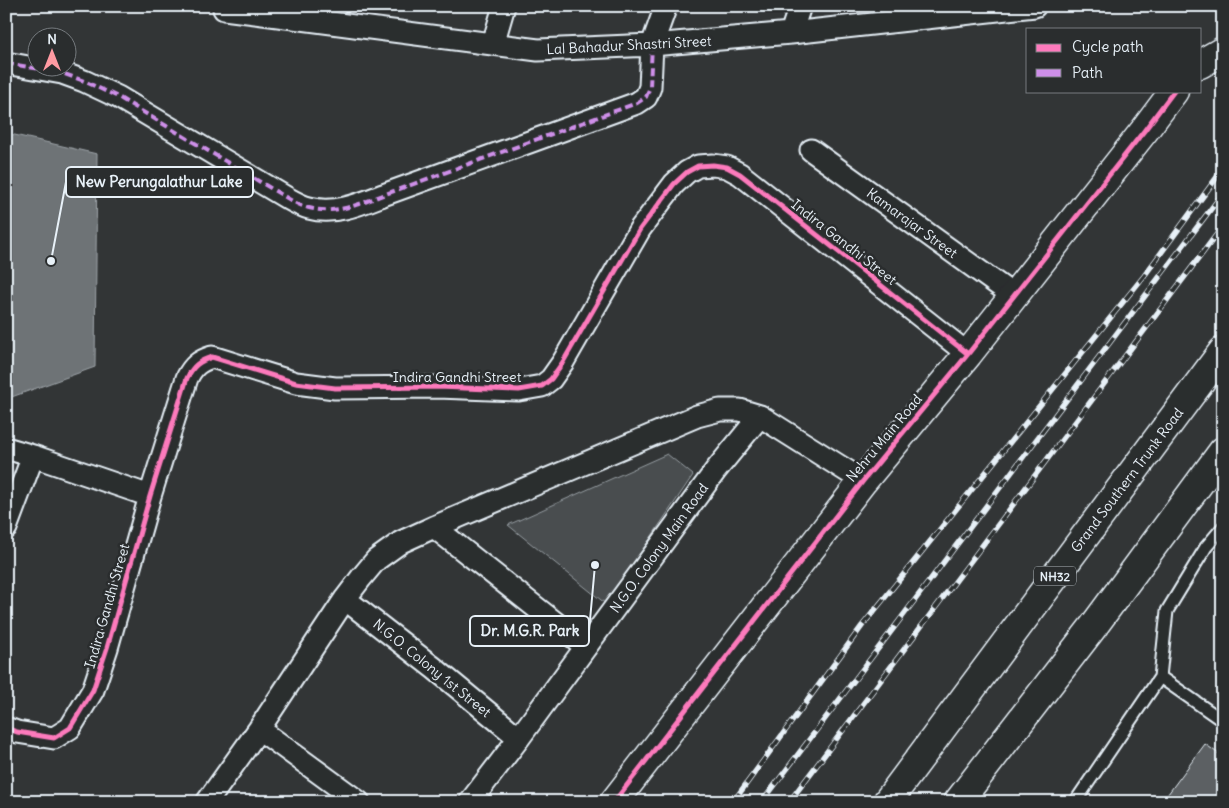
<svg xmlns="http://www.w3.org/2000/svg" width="1229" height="808" viewBox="0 0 1229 808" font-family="Delius,sans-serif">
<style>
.green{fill:#494d4f;stroke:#989fa4}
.water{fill:#6e7376;stroke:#9fa5aa}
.building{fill:#5c6063;stroke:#e8f1f8}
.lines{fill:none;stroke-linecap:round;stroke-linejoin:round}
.lane-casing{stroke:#e8f1f8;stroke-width:15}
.street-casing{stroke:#e8f1f8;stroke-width:25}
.secondary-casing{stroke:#e8f1f8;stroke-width:31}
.highway-casing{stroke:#e8f1f8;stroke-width:31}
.lane{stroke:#2a2d2e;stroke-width:11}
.street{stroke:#2a2d2e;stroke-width:21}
.secondary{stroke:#2a2d2e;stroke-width:28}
.highway{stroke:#2a2d2e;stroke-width:28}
.rail-casing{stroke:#e8f1f8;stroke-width:5.5}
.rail{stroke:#2a2d2e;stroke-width:4;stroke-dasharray:11;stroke-linecap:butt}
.quiet{stroke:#ce8fe9;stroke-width:4;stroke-dasharray:8 4;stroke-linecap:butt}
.cycleway-casing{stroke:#2a2d2e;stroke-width:8}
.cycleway{stroke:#fd7abc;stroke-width:5}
.labels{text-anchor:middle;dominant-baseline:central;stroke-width:5;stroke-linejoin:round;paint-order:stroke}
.shield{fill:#2a2d2e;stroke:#afb6bb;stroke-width:1}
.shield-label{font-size:12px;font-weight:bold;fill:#e8f1f8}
.street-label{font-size:14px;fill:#e8f1f8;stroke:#2a2d2e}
.leader{fill:none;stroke:#e8f1f8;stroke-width:2}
.callout-dot{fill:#e8f1f8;stroke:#2a2d2e;stroke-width:2}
.callout{fill:#2a2d2e;stroke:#e8f1f8;stroke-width:2}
.callout-label{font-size:15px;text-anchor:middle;font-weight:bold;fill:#e8f1f8}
</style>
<rect width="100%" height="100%" fill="#323536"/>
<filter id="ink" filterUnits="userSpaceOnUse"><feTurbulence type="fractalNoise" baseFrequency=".02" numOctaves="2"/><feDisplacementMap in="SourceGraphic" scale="10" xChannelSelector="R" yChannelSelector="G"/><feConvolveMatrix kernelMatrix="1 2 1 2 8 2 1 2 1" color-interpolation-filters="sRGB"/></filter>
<g filter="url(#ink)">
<path class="green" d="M667 454 693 475 606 604 508 525Z"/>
<path class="water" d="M6 133 97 154 95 367 6 399Z"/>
<path class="building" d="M1205 744 1223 757V802H1162Z"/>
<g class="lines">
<defs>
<path id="lane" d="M1160 677 1223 721
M1075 802 1160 677 1167 611 1206 547 1223 527"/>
<path id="street" d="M225 6 224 9 538 50 652 45 791 33 1035 6
M791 33 800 6
M493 44 504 6
M6 63 62 73 84 81 118 97 287 198C294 202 301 206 309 208 335 215 360 204 383 195L637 103 646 97 650 87 652 45 666 6
M811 150 1014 296
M6 448 33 456 150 496
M434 527 586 647
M6 528 33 456
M345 599 434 668 519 738
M6 728 17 732 54 738 70 728 93 690 107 648 150 496 187 378C193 366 199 361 212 357L296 383 335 388 438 387 519 390 542 386 551 379 563 362 640 229 674 184 687 172 698 166 713 165 727 167 740 174 968 354
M259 729 359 802
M207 802 259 729 345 599 361 578 376 560 401 542 434 527 697 416 720 410H740L760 416 863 481
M470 802 519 738 716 470 760 416"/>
<path id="secondary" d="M1200 64 1223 51
M614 802 863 481 968 354 1144 131 1174 91"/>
<path id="highway" d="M887 802 1223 351
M958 802 1093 627 1223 451"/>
</defs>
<use href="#lane" class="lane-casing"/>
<use href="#street" class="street-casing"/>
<use href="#secondary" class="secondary-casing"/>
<use href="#highway" class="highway-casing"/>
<use href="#lane" class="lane"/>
<use href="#street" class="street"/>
<use href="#secondary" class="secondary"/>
<use href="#highway" class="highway"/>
<defs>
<path id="rail" d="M733 802 862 626 1144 276 1223 169
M762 802 1223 193
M789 802 1223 226"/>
</defs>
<use href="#rail" class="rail-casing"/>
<use href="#rail" class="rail"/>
<path class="quiet" d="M6 63 62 73 84 81 118 97 287 198C294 202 301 206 309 208 335 215 360 204 383 195L637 103 646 97 650 87 652 45"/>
<defs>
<path id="cycleway" d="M6 728 17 732 54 738 70 728 93 690 107 648 150 496 187 378C193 366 199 361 212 357L296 383 335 388 438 387 519 390 542 386 551 379 563 362 640 229 674 184 687 172 698 166 713 165 727 167 740 174 968 354
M614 802 863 481 968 354 1144 131 1174 91"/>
</defs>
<use href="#cycleway" class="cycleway-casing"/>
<use href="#cycleway" class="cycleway"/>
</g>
</g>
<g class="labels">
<rect class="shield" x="1034" y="566.5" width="42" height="19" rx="4"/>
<g class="shield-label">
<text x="1055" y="576">NH32</text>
</g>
<g class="street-label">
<text transform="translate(629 45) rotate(-3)">Lal Bahadur Shastri Street</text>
<text transform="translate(912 223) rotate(36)">Kamarajar Street</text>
<text transform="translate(844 242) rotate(38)">Indira Gandhi Street</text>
<text x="457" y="377">Indira Gandhi Street</text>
<text transform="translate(884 438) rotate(-50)">Nehru Main Road</text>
<text transform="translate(1127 480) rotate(-53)">Grand Southern Trunk Road</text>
<text transform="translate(659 548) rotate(-54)">N.G.O. Colony Main Road</text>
<text transform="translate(107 606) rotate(-74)">Indira Gandhi Street</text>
<text transform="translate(432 668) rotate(39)">N.G.O. Colony 1st Street</text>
</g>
</g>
<path class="leader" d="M51 261L66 182M595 565L589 631"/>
<g class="callout-dot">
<circle cx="51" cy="261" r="5"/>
<circle cx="595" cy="565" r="5"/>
</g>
<g class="callout">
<rect x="66" y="167" width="187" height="30" rx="5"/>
<rect x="470" y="616" width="119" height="30" rx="5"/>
</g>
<g class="callout-label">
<text x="159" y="187">New Perungalathur Lake</text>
<text x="530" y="636">Dr. M.G.R. Park</text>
</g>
<rect width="1229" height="808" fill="none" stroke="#2a2d2e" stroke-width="25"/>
<rect x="12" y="12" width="1204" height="783" fill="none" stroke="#e8f1f8" stroke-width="2" filter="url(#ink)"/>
<rect x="1026" y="28" width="175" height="65" fill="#2a2d2e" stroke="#767b7f"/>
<rect x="1036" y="44" width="25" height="8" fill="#fd7abc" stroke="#767b7f"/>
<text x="1072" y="52" font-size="15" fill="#e8f1f8">Cycle path</text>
<rect x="1036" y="69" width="25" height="8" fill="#ce8fe9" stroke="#767b7f"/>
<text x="1072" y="78" font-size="15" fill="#e8f1f8">Path</text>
<g transform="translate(52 52)"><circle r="24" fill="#2a2d2e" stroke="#767b7f"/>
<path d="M0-4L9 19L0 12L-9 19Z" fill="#ff9aa2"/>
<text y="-8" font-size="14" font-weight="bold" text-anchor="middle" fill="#e8f1f8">N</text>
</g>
</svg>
